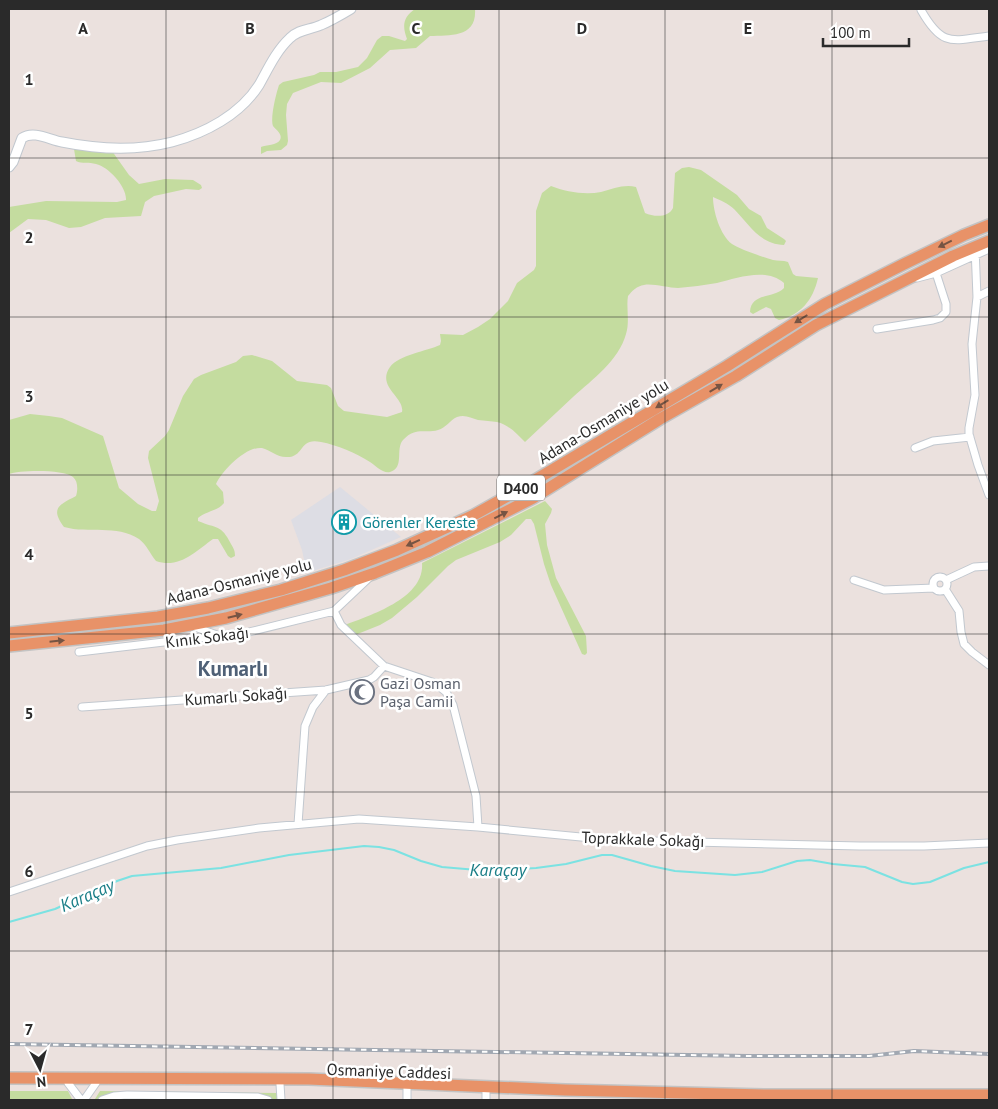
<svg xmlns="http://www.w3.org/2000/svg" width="998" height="1109" viewBox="0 0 998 1109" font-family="'PT Sans',sans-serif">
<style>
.industrial{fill:#dddde4}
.green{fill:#c4dc9f}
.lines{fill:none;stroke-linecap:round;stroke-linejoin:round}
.stream{stroke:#7be2e2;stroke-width:2}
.minor-casing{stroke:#c2c8cf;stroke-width:9}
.tertiary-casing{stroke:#c2c8cf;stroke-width:11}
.trunk-casing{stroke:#c3c3c3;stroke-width:14}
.minor{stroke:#fff;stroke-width:7}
.tertiary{stroke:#fff;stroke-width:9}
.trunk{stroke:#e89268;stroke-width:11}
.rail-casing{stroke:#a1a8b2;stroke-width:4}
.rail{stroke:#fff;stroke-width:2;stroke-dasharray:5.5;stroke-linecap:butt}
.oneway{fill:#765443}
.grid{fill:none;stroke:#2a2a2a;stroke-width:1;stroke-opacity:0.55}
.labels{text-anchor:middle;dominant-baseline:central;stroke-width:5;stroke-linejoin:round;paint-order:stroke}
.shield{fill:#fff;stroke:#6a6a6a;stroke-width:1}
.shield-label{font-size:15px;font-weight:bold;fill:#2a2a2a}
.street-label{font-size:16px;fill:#2a2a2a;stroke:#fff}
.culture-label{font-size:16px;fill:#0d838f;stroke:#fff;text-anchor:start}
.worship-label{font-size:16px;fill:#5b616d;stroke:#fff;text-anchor:start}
.water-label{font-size:18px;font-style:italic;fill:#1a7e87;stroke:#fff}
.district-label{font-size:21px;font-weight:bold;fill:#4f6076;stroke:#fff}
.grid-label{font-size:16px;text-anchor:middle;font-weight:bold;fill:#2a2a2a;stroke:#fff;stroke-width:5;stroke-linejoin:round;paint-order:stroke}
</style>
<rect width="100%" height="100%" fill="#ebe1de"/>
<path class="industrial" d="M340 487 401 537 351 559 303 574 304 560 302 550 291 520Z"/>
<path class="green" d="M415 9H475C477 38 450 35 430 36L416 48 390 50 370 68 341 83 321 82 293 93 287 104 286 115 288 141 287 145 281 150 267 151 261 154V147C266 145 277 145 280 140 283 134 276 130 273 126 270 118 276 94 279 85L283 82 314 75 320 72H336L358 67 367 58 377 40 382 36H389L405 41 407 39C402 26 403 17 415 9Z
M74 149 112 151 129 175 139 184 165 179 193 180 201 185 202 188 199 190 186 189 154 196 145 202 141 216 105 218 81 227 69 228 46 220 28 219 9 233V207L46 201 117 202 126 200C127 187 109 167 96 164 89 162 82 164 76 161Z
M689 167 701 170 737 195 749 209 761 216 767 228 784 239 786 241 784 245C759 244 749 224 734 209 729 204 720 200 713 197 713 211 720 235 732 244 739 249 763 257 773 260 778 261 783 260 788 262L793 274 796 276 818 278C813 300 801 315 779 320L775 318 771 309 766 307 753 314 750 312C751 292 774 299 784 288V283C766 267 737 278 717 283 704 285 691 287 678 288 668 288 652 283 644 285 637 286 632 291 628 296 626 308 630 321 626 334 619 360 592 380 573 397 557 412 541 427 525 442 517 434 509 425 497 422 491 421 485 421 478 420 471 418 465 414 457 417 450 420 446 428 438 430 425 434 416 426 403 440 395 449 405 468 390 472 383 474 375 465 370 462 356 453 337 445 321 442 298 437 305 458 286 457 277 457 270 450 262 448 246 446 222 471 216 484L223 492 224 503C218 511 206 511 198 518V521C217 529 221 524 231 544 234 549 235 551 235 556L231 558 228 556 218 539H213C195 552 179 569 156 561 150 554 147 545 139 539 116 524 89 534 64 527 50 508 59 505 76 496 78 490 78 481 73 477 64 469 19 470 9 474V420L30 414 49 416 62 418 103 436 119 488 138 504 152 511H156L159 501 148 458 149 451 165 436 169 430 183 396 194 379 201 375 236 362 243 356 252 355 272 361 297 381 327 385 331 388 338 406 344 411 387 417 402 412C405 397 376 387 390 367 399 355 427 351 440 345L441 341 440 334 463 335 478 327 490 319 508 301 517 283 534 270 536 266V211L542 193 551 186C566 192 585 195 601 192 613 189 624 184 636 187L645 213C654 217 668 218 673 208L675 173 682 168Z
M545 501 552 509 551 513 545 524 547 545 556 578 586 636 587 653 585 655 582 654 551 585 544 564 534 524 531 519H526L511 535 500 542 456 560 448 566 417 597 392 618 380 625 355 635 345 625C371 615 425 598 422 563Z
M9 1091H68L72 1099H95L100 1091 277 1093V1100H9Z"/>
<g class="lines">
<path class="stream" d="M9 922 55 909 117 881 132 876 221 868 289 855 364 846 379 847 394 850 421 861 442 867 489 871 536 868 566 864 602 855H612L651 866 675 871 735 875 762 872 797 861 810 860 833 864 865 867 902 882 913 884 930 882 964 868 989 862"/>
<defs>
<path id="minor" d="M921 10C942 47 951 41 989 36
M975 247 977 297 972 344 975 395 969 428V434L978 465 989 495
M917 278 936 273 989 249
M977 297 989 291
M877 329 933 320 940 318 946 312V304L936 273
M915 448 933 441 970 437
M371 576 334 611 341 625 384 666 435 683 446 692 453 705 476 796 478 827
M933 584a7 7 0 1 1 14 0a7 7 0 1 1-14 0Z
M854 580 884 590 934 588
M946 580 974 567 989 566
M945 589 959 611 961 632 964 644 972 652 989 665
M192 626 217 635
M79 652 249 632 334 611
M82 707 326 690 369 680 374 677 384 666
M298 824 305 726 313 707 326 690
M9 892 147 846 177 840 259 828 359 819 478 827 612 840 860 846H924L989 843
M68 1083 81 1100
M280 1084 281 1100
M407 1088V1100
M486 1090V1100
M84 1100 96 1083
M102 1100 114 1096 127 1095 258 1097 268 1100"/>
<path id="tertiary" d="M9 167 13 162 22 138C34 130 50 140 62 142 97 149 137 151 172 142 205 133 240 115 259 85 268 69 276 51 290 38 299 29 310 30 321 25 331 21 341 15 351 9"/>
<path id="trunk" d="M9 633 158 617 208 608 281 590 344 570 397 550 472 516 515 492 727 366 825 304 904 264 964 235 989 225
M9 646 164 630 226 618 331 588 375 573 427 552 533 498 660 419 736 376 816 325 953 256 989 241
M9 1078 309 1079 565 1090 766 1095H989"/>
</defs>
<use href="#minor" class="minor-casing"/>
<use href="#tertiary" class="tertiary-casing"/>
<use href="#trunk" class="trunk-casing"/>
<use href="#minor" class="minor"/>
<use href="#tertiary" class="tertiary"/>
<use href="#trunk" class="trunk"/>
<defs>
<path id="rail" d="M9 1044 748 1056H869L914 1051 989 1054"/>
</defs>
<use href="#rail" class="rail-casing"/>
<use href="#rail" class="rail"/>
</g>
<defs><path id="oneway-solid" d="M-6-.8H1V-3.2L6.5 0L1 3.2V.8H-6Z" transform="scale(1.25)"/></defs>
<g class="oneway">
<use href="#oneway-solid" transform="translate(945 244) rotate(154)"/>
<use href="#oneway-solid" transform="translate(801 319) rotate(148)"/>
<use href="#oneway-solid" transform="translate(716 388) rotate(-31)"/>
<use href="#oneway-solid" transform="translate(662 404) rotate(149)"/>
<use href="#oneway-solid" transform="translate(501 515) rotate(-27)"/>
<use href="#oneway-solid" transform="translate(413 543) rotate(156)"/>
<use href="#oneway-solid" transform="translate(235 616) rotate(-14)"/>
<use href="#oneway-solid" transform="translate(57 641) rotate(-6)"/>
</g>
<path class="grid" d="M166 9V1100M333 9V1100M499 9V1100M665 9V1100M832 9V1100M9 158H989M9 317H989M9 475H989M9 634H989M9 792H989M9 951H989"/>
<defs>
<symbol id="building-ring" viewBox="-11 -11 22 22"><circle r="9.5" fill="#fff" stroke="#0f9aa8" stroke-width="1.5"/><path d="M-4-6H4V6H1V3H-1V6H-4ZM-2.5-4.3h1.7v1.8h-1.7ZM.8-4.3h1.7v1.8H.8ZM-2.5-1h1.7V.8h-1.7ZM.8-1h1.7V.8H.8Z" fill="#0f9aa8"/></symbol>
<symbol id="mosque-ring" viewBox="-11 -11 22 22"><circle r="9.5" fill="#fff" stroke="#6b7280" stroke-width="1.5"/><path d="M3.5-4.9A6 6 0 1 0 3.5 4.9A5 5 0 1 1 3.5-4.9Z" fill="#6b7280"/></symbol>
</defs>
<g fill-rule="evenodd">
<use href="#building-ring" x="330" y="508" width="28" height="28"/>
<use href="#mosque-ring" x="348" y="678" width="28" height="28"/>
</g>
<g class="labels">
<rect class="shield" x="497" y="475.5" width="48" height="25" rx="4"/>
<g class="shield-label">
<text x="521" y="488">D400</text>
</g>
<g class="street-label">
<text transform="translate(603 421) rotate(-31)">Adana-Osmaniye yolu</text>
<text transform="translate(239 581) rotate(-14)">Adana-Osmaniye yolu</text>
<text transform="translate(207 637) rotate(-7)">Kınık Sokağı</text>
<text transform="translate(236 696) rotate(-4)">Kumarlı Sokağı</text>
<text transform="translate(643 839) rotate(2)">Toprakkale Sokağı</text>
<text transform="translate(389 1071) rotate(2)">Osmaniye Caddesi</text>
</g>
<g class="culture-label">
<text x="362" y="522">Görenler Kereste</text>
</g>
<g class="worship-label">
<text x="380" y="683">Gazi Osman<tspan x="380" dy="18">Paşa Camii</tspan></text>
</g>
<g class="water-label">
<text x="498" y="869">Karaçay</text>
<text transform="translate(87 895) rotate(-23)">Karaçay</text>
</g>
<g class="district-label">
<text x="233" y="668">Kumarlı</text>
</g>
</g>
<g class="grid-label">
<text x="83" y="34">A</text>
<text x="250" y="34">B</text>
<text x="416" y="34">C</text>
<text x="582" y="34">D</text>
<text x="748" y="34">E</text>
<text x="29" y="85">1</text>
<text x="29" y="243">2</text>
<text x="29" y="402">3</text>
<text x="29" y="560">4</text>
<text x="29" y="719">5</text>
<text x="29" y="877">6</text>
<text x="29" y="1035">7</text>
</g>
<rect width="998" height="1109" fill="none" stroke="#2a2a2a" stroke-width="20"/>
<g transform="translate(40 1069) rotate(174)" stroke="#ffffff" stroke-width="4" paint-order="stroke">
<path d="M0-4L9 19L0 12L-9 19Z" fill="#2a2a2a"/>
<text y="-8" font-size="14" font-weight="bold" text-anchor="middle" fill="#2a2a2a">N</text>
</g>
<path d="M823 38v8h86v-8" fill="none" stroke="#2a2a2a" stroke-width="2.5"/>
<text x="830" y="38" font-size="15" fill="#2a2a2a" stroke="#ffffff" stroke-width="4" paint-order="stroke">100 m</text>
</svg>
